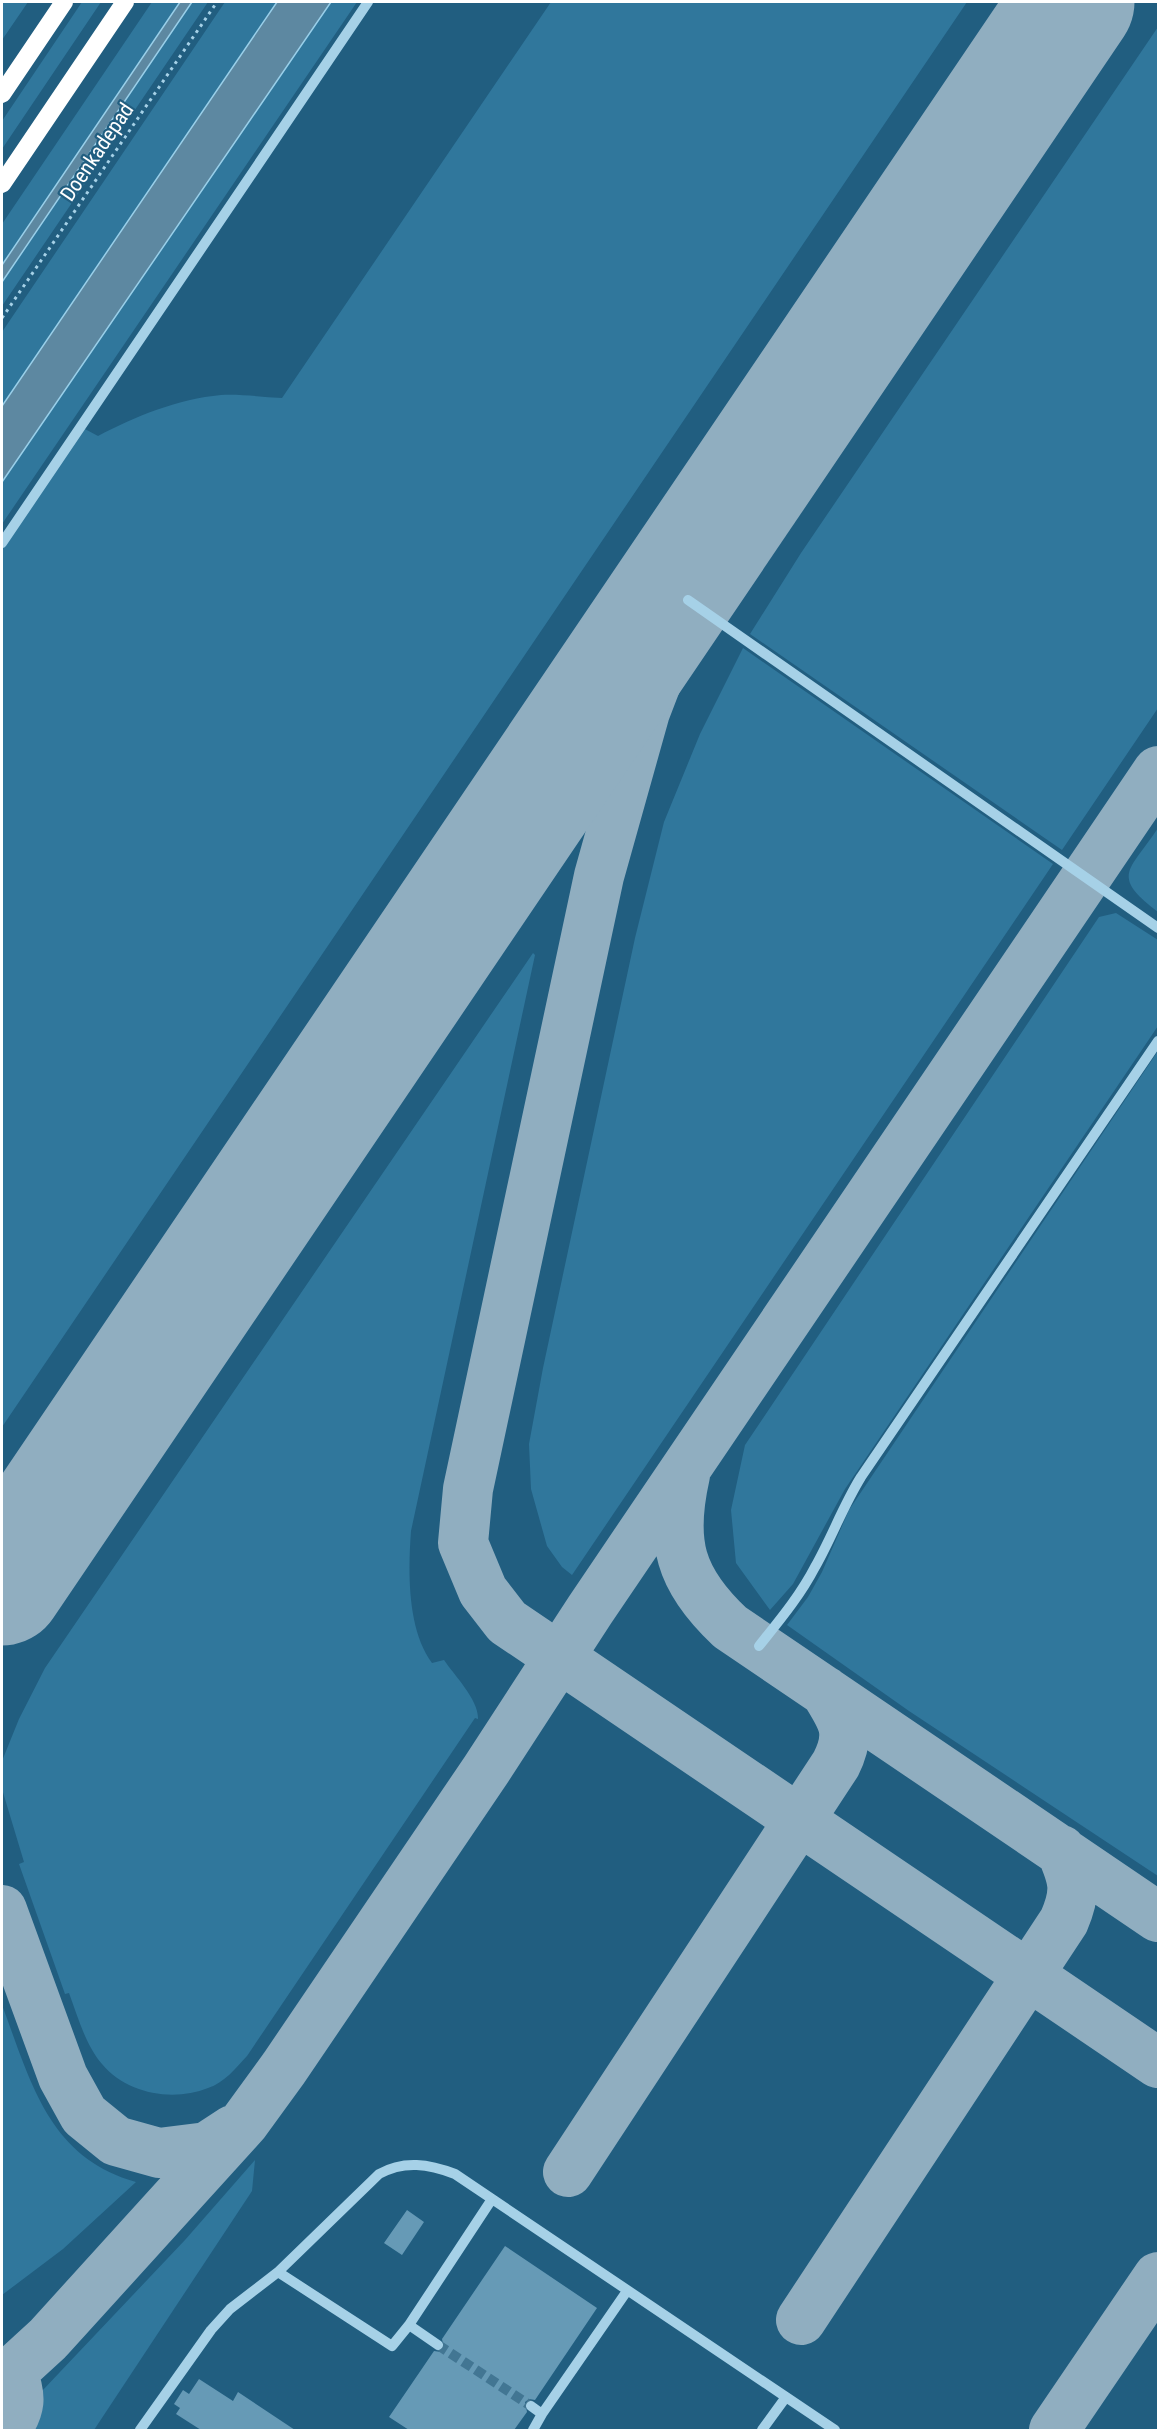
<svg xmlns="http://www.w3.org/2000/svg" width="1160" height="2432" viewBox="0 0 1160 2432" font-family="'Roboto Condensed',sans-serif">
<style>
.green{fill:#30779c}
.water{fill:#5d88a1;stroke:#99cfe9;stroke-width:1.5}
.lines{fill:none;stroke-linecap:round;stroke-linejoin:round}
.taxiway{stroke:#90aec0;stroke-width:50}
.runway{stroke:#90aec0;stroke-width:123}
.building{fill:#669ab6}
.minor-tunnel{stroke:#427693;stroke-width:10;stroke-dasharray:10 5;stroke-linecap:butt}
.path{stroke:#a6d1e7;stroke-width:3;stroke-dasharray:3 4.5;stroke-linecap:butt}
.minor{stroke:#a6d1e7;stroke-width:10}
.highway{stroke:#fff;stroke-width:18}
.labels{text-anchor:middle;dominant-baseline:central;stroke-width:4.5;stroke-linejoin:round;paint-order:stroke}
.street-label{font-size:21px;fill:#fff;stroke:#215e80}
</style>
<rect width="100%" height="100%" fill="#215e80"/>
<path class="green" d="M2 2H28L2 40Z
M82 2H101L2 149V121Z
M152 2H180L2 265V224Z
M192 2H208L2 306V282Z
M225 2H277L2 406V332Z
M331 2H357L2 524V482Z
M551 2H967L2 1427V547L83 428 98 436C136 416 178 399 221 395 241 394 262 397 282 398Z
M1158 27V708L1062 850 750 634 801 553Z
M743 648 1053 864 572 1575 562 1567 547 1546 531 1489 529 1444 543 1368 635 938 664 822 700 734Z
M1158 828V912C1110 875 1129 872 1158 828Z
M1116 913 1158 940V1026L845 1489 793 1584 770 1610 736 1563 731 1510 745 1445 1099 917Z
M533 953 535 955 411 1531C408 1571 407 1629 432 1663L444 1660C454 1675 479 1700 478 1719L475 1718 247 2056C236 2068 224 2083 208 2088 173 2102 127 2094 102 2064 85 2044 78 2017 69 1993L65 1994 19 1864 24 1862 2 1789V1761L19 1719 45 1668Z
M1158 1051V1876L909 1711 787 1625 808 1597 822 1572 849 1510Z
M2 2005C31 2082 48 2157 136 2182L63 2249 2 2295Z
M255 2160 252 2191 94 2430H19L36 2406 42 2391 185 2240Z"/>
<path class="water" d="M180 2H192L2 282V265Z
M277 2H331L2 482V406Z"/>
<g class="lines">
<path class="taxiway" d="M743 488 706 553 645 712 599 876 468 1489 463 1543 483 1591 507 1622 1158 2063
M685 1475C670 1542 679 1579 730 1627L1158 1917
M2 1589 11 1571
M2 1910 63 2077 84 2115 116 2141 159 2153 207 2147 233 2130
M568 2172 836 1764C852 1732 843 1720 825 1691
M801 2320 1064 1921C1077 1891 1074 1880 1061 1850
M2 2376 12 2372 48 2339 244 2123 284 2068 486 1770 590 1610 1158 771
M6 2430C21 2408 22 2397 12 2372
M1054 2430 1158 2277"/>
<path class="runway" d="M2 1584 1073 2"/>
</g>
<path class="building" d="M407 2210 424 2222 402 2255 384 2243Z
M505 2246 597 2308 535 2400 529 2399 525 2402 527 2412 514 2430H409L389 2417 434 2351 441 2352 444 2349 442 2339Z
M199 2379 233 2401 238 2392 295 2430H201L176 2414 180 2408 174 2404 183 2390 189 2394Z"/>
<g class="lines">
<path class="minor-tunnel" d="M438 2345 531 2406"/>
<path class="path" d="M2 318 217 2"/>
<path class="minor" d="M2 543 368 2
M688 600 1158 928
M759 1646C779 1621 800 1596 815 1567 832 1537 843 1506 861 1477L1158 1041
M278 2272 379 2174C404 2160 429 2164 455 2174L786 2397
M409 2325 492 2199
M531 2406 542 2414 533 2430
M542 2414 627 2291
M140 2430 211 2330 230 2309 278 2272 392 2346 409 2325 438 2345
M762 2430 786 2397 835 2430"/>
<path class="highway" d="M2 94 64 2
M2 184 125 2"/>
</g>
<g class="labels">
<g class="street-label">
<text transform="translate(97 152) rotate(-56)">Doenkadepad</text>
</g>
</g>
<rect width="1160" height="2432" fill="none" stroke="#ffffff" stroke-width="6"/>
</svg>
